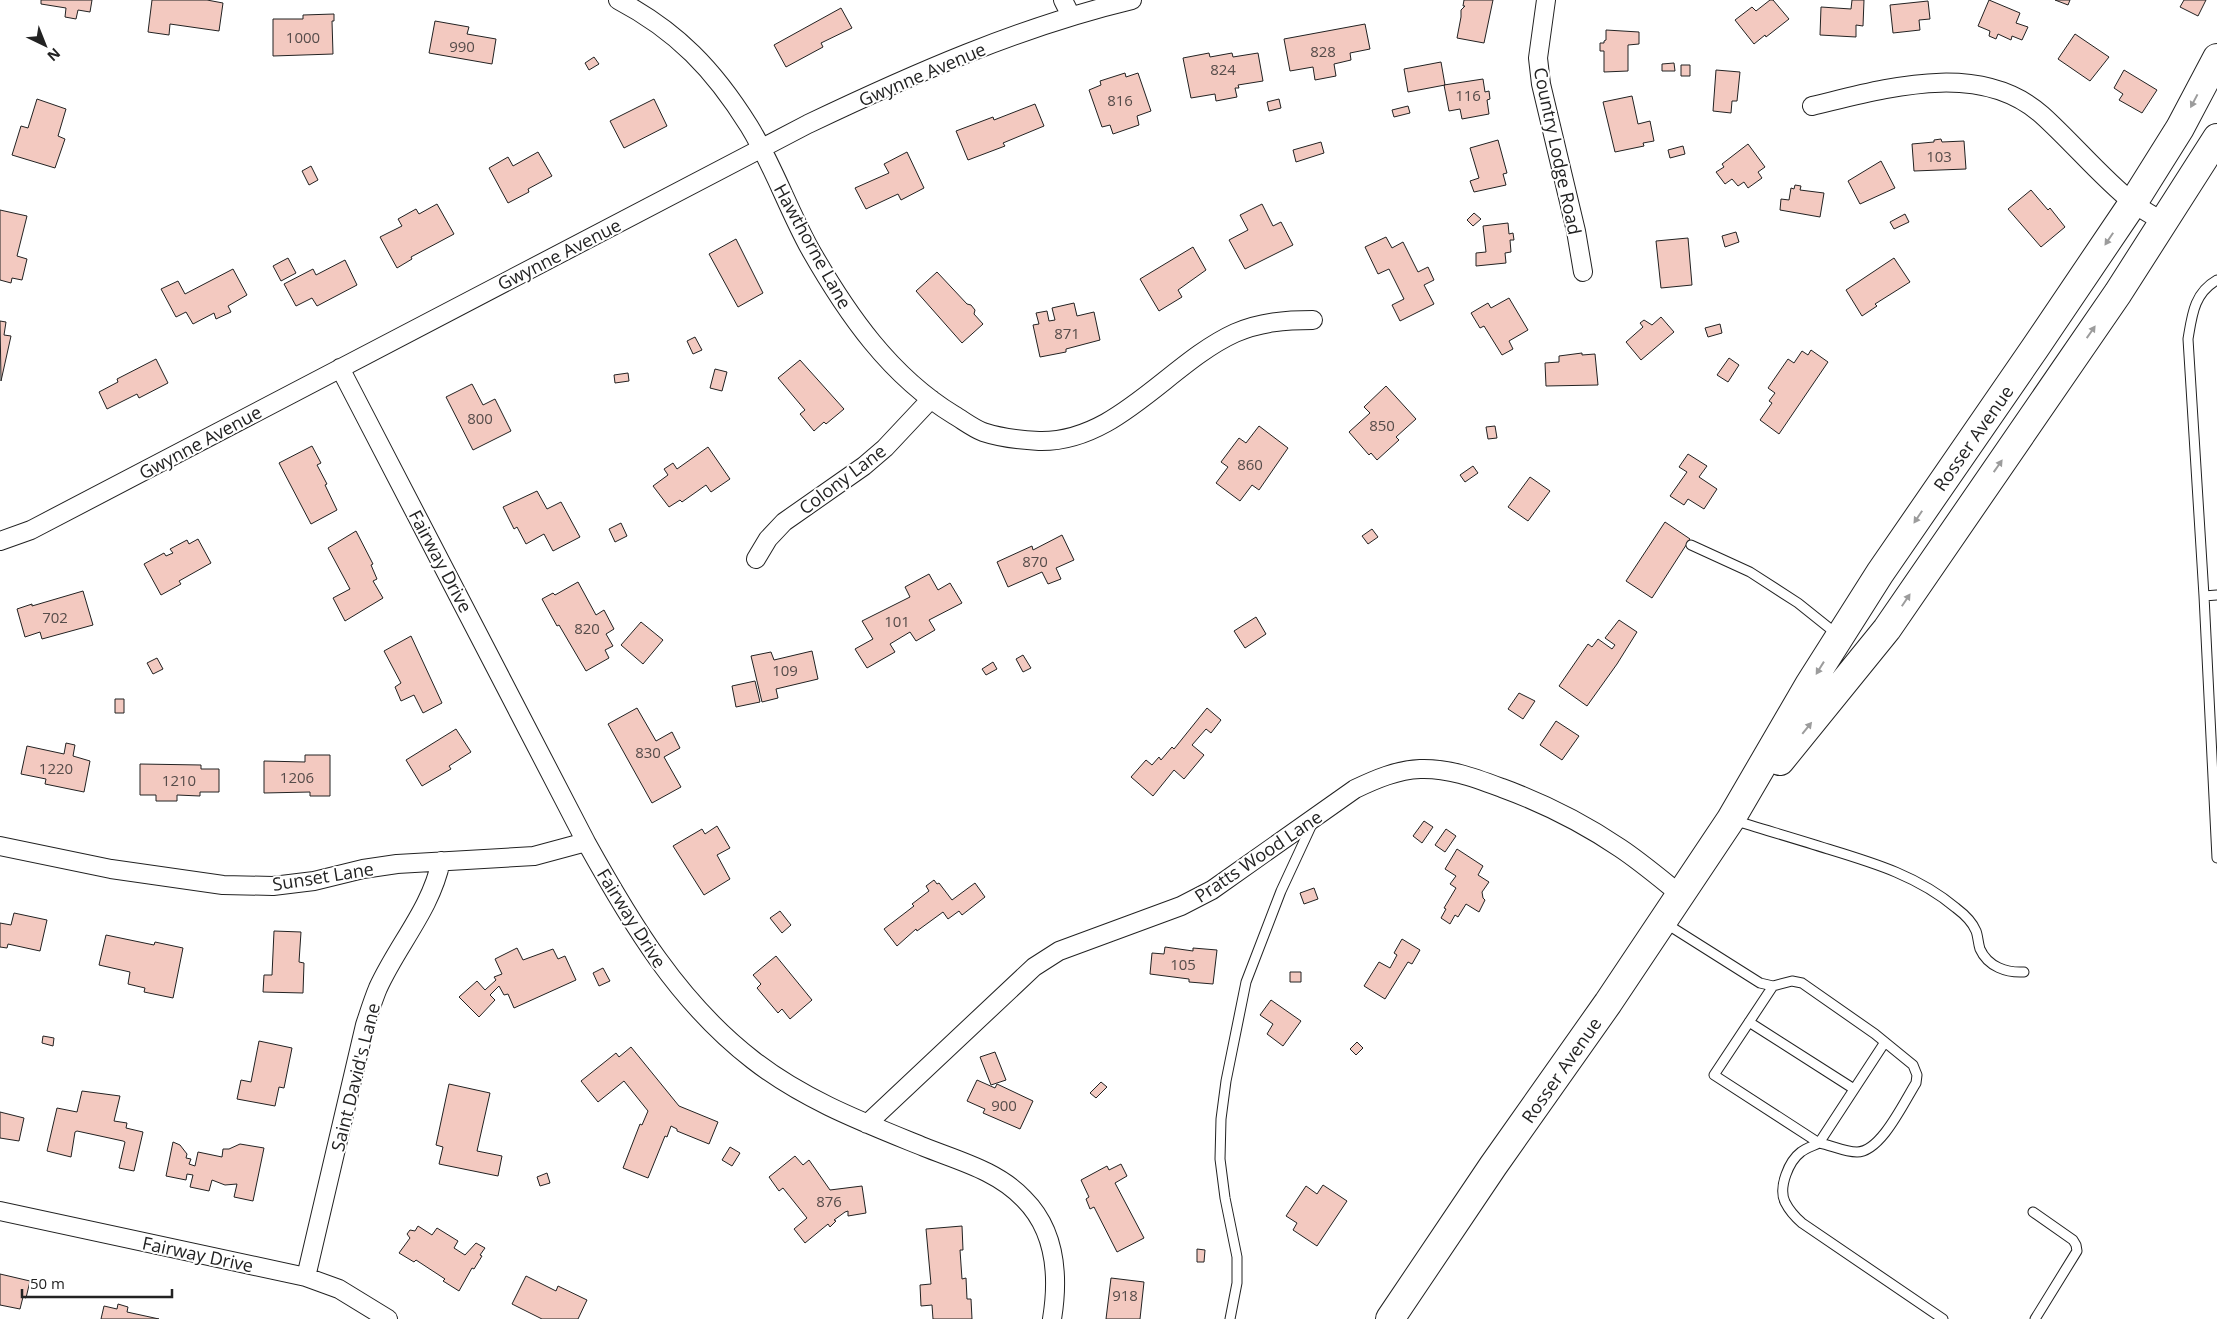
<svg xmlns="http://www.w3.org/2000/svg" width="2217" height="1319" viewBox="0 0 2217 1319" font-family="'Open Sans',sans-serif">
<style>
.building{fill:#f3c9c0;stroke:#222}
.lines{fill:none;stroke-linecap:round;stroke-linejoin:round}
.service-casing{stroke:#222;stroke-width:11}
.minor-casing{stroke:#222;stroke-width:20}
.primary-casing{stroke:#222;stroke-width:30}
.service{stroke:#fff;stroke-width:9}
.minor{stroke:#fff;stroke-width:18}
.primary{stroke:#fff;stroke-width:28}
.oneway{fill:#9c9c9c}
.labels{text-anchor:middle;dominant-baseline:central;stroke-width:4;stroke-linejoin:round;paint-order:stroke}
.number-label{font-size:15px;fill:#564c4a}
.street-label{font-size:18px;fill:#222;stroke:#fff}
</style>
<rect width="100%" height="100%" fill="#fff"/>
<path class="building" d="M41 0H92L90 12 78 10 76 19 65 17 66 8 41 4Z
M152 0H207L223 3 219 31 170 24 169 35 148 32Z
M1464 0H1493L1484 43 1457 38 1461 17V10L1465 6H1463Z
M1770 0H1773L1789 19 1766 37 1765 35 1754 44 1735 20 1752 7 1756 11Z
M1852 0H1864L1863 26 1856 25V37L1820 35 1821 7 1851 9Z
M1989 0 2020 13 2016 23 2028 27 2022 40 2012 36 2011 40 1998 34 1996 39 1989 36 1990 31 1978 26Z
M2055 0H2070L2068 5Z
M2184 0H2206L2198 16 2180 7Z
M1928 1 1930 19 1919 20 1920 30 1893 33 1890 5Z
M841 8 852 28 821 43 823 47 786 67 774 45Z
M334 14V21H332L333 54 273 56V19H303V15Z
M435 21 469 27 467 34 496 39 492 64 429 53Z
M1365 24 1370 49 1350 53 1351 60 1334 64 1336 76 1315 80 1313 67 1290 71 1284 39Z
M1606 30 1639 32V44L1628 45V71L1604 72V51H1600V43H1604V41L1606 40Z
M2075 34 2109 57 2090 81 2058 59Z
M1209 53 1210 57 1232 53 1233 57 1258 53 1263 81 1238 85 1239 88H1235L1237 97 1216 101 1215 94 1191 98 1183 58Z
M594 57 599 64 589 70 585 63Z
M1441 62 1445 85 1408 92 1404 69Z
M1674 63 1675 71H1662V64Z
M1681 65H1690V76H1681Z
M1716 70 1740 72 1737 101H1732L1731 113 1713 111Z
M2124 70 2157 90 2142 113 2119 100 2123 94 2114 88Z
M1125 73 1126 77 1138 73 1151 111 1137 116 1139 125 1113 134 1110 125 1102 127 1089 90 1101 85 1100 81Z
M1483 79 1485 92 1489 91 1490 99 1487 100 1489 114 1462 119 1460 109 1449 111 1444 85Z
M1632 96 1638 124 1650 121 1654 141 1643 143 1644 146 1615 152 1603 102Z
M37 99 66 109 58 136 65 139 55 168 12 155 21 126 28 128Z
M654 99 667 126 624 148 610 121Z
M1279 99 1281 108 1269 111 1267 102Z
M1035 104 1044 126 1003 143 1005 146 968 160 956 131 993 117 994 120Z
M1408 106 1410 113 1394 117 1392 110Z
M1941 139 1942 142 1964 141 1966 169 1914 171 1912 144 1934 142V140Z
M1498 140 1507 173 1503 174 1506 185 1474 192 1470 181 1479 178 1470 148Z
M1321 142 1324 153 1296 162 1293 150Z
M1748 144 1765 167 1758 172 1762 178 1748 188 1744 182 1738 186 1732 179 1725 184 1716 172 1724 167 1722 164Z
M1683 146 1685 154 1670 158 1668 150Z
M538 152 552 176 528 189 529 192 508 203 489 168 508 157 513 166Z
M907 152 924 188 901 200 898 194 866 209 855 188 889 173 884 164Z
M1881 161 1895 188 1860 204 1848 181Z
M311 166 318 180 309 185 302 171Z
M1795 185 1801 186 1800 190 1824 193 1820 217 1780 210 1781 199 1789 200 1791 188 1794 189Z
M2031 190 2048 210 2050 208 2065 227 2041 247 2008 209Z
M437 204 454 234 411 257 412 259 397 268 380 237 402 226 398 219 416 209 419 214Z
M1262 204 1273 226 1281 222 1293 245 1245 269 1229 240 1248 230 1240 215Z
M0 210 27 216 17 256 27 259 22 280 12 278 11 283 0 280Z
M1474 213 1481 219 1473 226 1467 220Z
M1905 214 1909 222 1894 229 1890 222Z
M1508 223 1509 234 1513 233 1514 240H1510L1511 252 1505 253 1506 263 1476 266V253L1486 252 1483 226Z
M1736 232 1739 242 1725 247 1722 236Z
M1386 237 1392 248 1403 242 1418 272 1428 267 1434 280 1424 285 1434 304 1400 321 1392 305 1404 299 1389 269 1378 274 1365 247Z
M1688 238 1692 285 1661 288 1656 241Z
M736 239 763 293 738 307 709 254Z
M1193 247 1206 270 1178 290 1182 297 1159 311 1140 279Z
M288 258 296 273 281 281 273 266Z
M1894 258 1910 282 1875 304 1877 306 1862 316 1846 290Z
M345 260 357 285 317 306 312 298 296 306 284 284 313 269 316 275Z
M233 269 247 295 228 306 231 312 216 319 214 313 193 324 186 312 176 317 161 289 178 281 185 294Z
M937 272 967 304 971 305 975 310 974 314 983 324 962 343 916 291Z
M1509 298 1528 330 1509 341 1513 349 1502 355 1484 326 1480 328 1471 313 1488 303 1491 308Z
M1074 303 1077 316 1094 312 1100 340 1066 349V352L1040 357 1033 325 1039 324 1036 313 1047 311 1049 321 1055 320 1052 308Z
M1661 317 1674 332 1641 360 1626 342 1643 327 1640 323 1644 320 1652 325Z
M0 321 6 322 4 335 11 336 1 381Z
M1720 324 1722 333 1708 337 1705 328Z
M695 337 702 350 693 354 687 341Z
M1811 350 1828 362 1779 434 1760 420 1772 403 1769 401 1775 393 1768 388 1788 359 1794 363 1802 351 1808 355Z
M1582 353V355L1595 354 1598 385 1546 386 1545 363 1559 362V356Z
M1729 358 1739 365 1728 382 1717 375Z
M156 359 168 383 139 398 137 394 107 409 99 392 118 382 117 379Z
M800 360 844 409 826 424 824 422 814 431 800 414 805 410 778 378Z
M715 369 727 372 722 391 710 388Z
M628 373 629 381 615 383 614 375Z
M472 384 483 405 495 399 511 431 473 450 446 397Z
M1386 386 1416 419 1396 437 1399 440 1377 460 1371 453 1369 455 1349 432 1370 413 1364 407Z
M1259 426 1288 448 1259 490 1252 485 1240 501 1216 483 1228 467 1221 462 1239 438 1246 443Z
M1495 426 1497 438 1488 439 1486 427Z
M312 446 321 463 317 465 327 484 325 485 337 510 311 524 279 463Z
M708 447 730 479 711 492 706 485 682 502 680 500 669 507 653 486 668 475 664 469 673 463 677 469Z
M1688 454 1707 466 1699 477 1717 489 1704 509 1688 499 1684 505 1670 496 1687 472 1679 467Z
M1473 466 1478 473 1465 482 1460 475Z
M1530 477 1550 491 1528 521 1508 507Z
M537 491 547 509 561 502 580 537 553 551 544 534 526 544 517 527 514 529 503 507Z
M1665 522 1690 539 1652 598 1626 581Z
M621 523 627 536 615 542 609 529Z
M1372 529 1378 537 1368 544 1362 536Z
M356 531 373 564 371 565 377 579 373 581 383 598 345 621 333 598 350 589 328 548Z
M1062 535 1074 560 1056 568 1061 579 1048 584 1042 572 1008 587 997 562 1032 546 1033 550Z
M198 539 211 563 179 581 181 584 161 595 144 564 164 553 166 556 173 553 170 549 187 540 189 544Z
M929 574 938 590 950 583 962 603 929 620 935 630 916 641 910 632 890 644 895 652 867 668 855 649 873 639 862 621 910 597 905 587Z
M578 582 596 615 604 610 614 629 606 634 613 646 605 650 609 658 586 671 559 625 557 626 542 599 553 593 555 595Z
M83 591 93 625 42 639 40 632 25 637 17 609 32 604V606Z
M1256 617 1266 634 1245 648 1234 631Z
M1619 620 1637 632 1617 664 1587 706 1559 686 1588 644 1592 647 1598 639 1612 649 1615 645 1605 638Z
M641 622 663 640 643 664 621 645Z
M411 636 442 703 423 713 414 695 401 701 395 687 401 683 384 651Z
M812 651 818 679 776 689 778 698 762 702 751 656 771 652 774 660Z
M1023 655 1031 668 1023 672 1016 659Z
M157 658 163 669 153 674 147 663Z
M993 662 997 669 986 675 982 669Z
M755 681 760 702 736 707 732 686Z
M1519 693 1535 701 1523 719 1508 709Z
M115 699H124V713H115Z
M637 708 656 741 672 732 680 748 664 757 681 787 652 803 608 724Z
M1207 708 1221 720 1211 733 1206 729 1192 745 1204 755 1184 779 1174 770 1153 796 1131 777 1146 760 1152 765 1159 757 1161 760 1172 747 1174 749Z
M1556 721 1579 736 1562 760 1540 745Z
M456 729 471 752 449 766 451 769 422 786 406 760Z
M66 743 75 745 73 756 90 761 84 792 45 784 46 779 21 774 27 746 64 754Z
M305 755H330V796H310V792L264 793V761L305 762Z
M140 764 201 765V769H219V792H200V796L177 795V801H156V795H140Z
M1424 821 1433 827 1422 843 1413 836Z
M717 826 730 848 717 855 730 879 704 895 673 846 702 829 705 834Z
M1446 829 1456 836 1445 852 1435 845Z
M1457 849 1483 866 1478 875 1489 882 1482 892 1483 898 1485 900 1479 912 1466 904 1458 917 1455 915 1450 924 1441 918 1446 909 1444 908 1456 888 1450 884 1456 876 1445 869Z
M934 880 937 884 939 883 952 900 975 883 985 897 962 915 959 911 948 919 943 912 917 931 916 929 897 946 884 929 914 906 912 904 929 891 926 886Z
M1314 888 1318 899 1304 904 1300 893Z
M780 911 791 925 782 933 770 918Z
M14 913 47 920 40 951 8 944 7 948 0 947V923L11 925Z
M274 931 301 932 299 962 304 963 303 993 263 992 264 975H272Z
M106 935 154 945 155 942 183 948 173 998 144 992 145 988 128 984 130 972 99 965Z
M1402 939 1420 950 1412 964 1408 962 1385 999 1364 986 1379 962 1390 968 1397 955 1394 953Z
M1165 947 1193 951V948L1217 950 1213 984 1189 982V979L1150 974 1152 953 1164 954Z
M517 948 523 960 553 949 558 959 565 956 576 980 514 1008 508 994 504 995 499 986 490 995 495 1000 479 1017 459 997 477 981 485 990 496 980 494 977 502 974 495 959Z
M776 956 812 1000 790 1019 782 1009 778 1013 757 988 761 984 753 975Z
M603 968 610 981 599 986 593 973Z
M1290 972H1301V982H1290Z
M1271 1000 1301 1021 1283 1046 1267 1034 1273 1024 1260 1015Z
M43 1036 54 1038 53 1046 42 1043Z
M259 1041 292 1048 284 1088 279 1087 275 1106 237 1099 241 1080 251 1082Z
M1357 1042 1363 1048 1356 1055 1350 1049Z
M631 1047 679 1106 718 1122 709 1144 677 1131V1129L671 1126 667 1137 665 1136 648 1178 623 1168 640 1124 642 1125 648 1111 624 1081 598 1102 581 1081 616 1053 619 1057Z
M995 1052 1006 1080 991 1085 980 1057Z
M977 1080 995 1088 997 1084 1033 1101 1020 1129 983 1113 985 1109 967 1101Z
M1101 1082 1107 1087 1096 1098 1090 1093Z
M449 1084 490 1093 477 1151 502 1156 498 1176 439 1164 443 1147 436 1145Z
M82 1091 120 1096 114 1121 127 1123 126 1128 143 1132 134 1171 119 1168 125 1142 123 1141 77 1131 75 1132 71 1157 47 1151 57 1108 77 1112Z
M0 1112 24 1118 19 1141 0 1138Z
M173 1142 180 1145 187 1154 186 1158 191 1159 189 1164 195 1166 198 1152 222 1157 223 1149H229L240 1144 264 1148 253 1201 234 1197 237 1184 225 1185 212 1180 209 1191 190 1187 193 1175 187 1174 186 1180 166 1176Z
M730 1147 740 1153 732 1166 722 1160Z
M795 1156 803 1165 809 1160 830 1190 862 1186 866 1213 848 1216V1211L845 1212 834 1220 836 1221 830 1227 828 1224 805 1243 794 1229 807 1218 783 1188 779 1191 769 1177Z
M1121 1164 1127 1176 1115 1183 1144 1238 1117 1252 1094 1207 1090 1209 1086 1199 1089 1197 1081 1180 1107 1166 1109 1170Z
M547 1173 550 1183 540 1186 537 1177Z
M1323 1185 1347 1201 1317 1246 1293 1230 1297 1223 1286 1216 1306 1186 1317 1194Z
M418 1226 432 1235 437 1228 458 1241 454 1248 465 1255 476 1243 485 1248 480 1255 482 1256 474 1269 472 1268 459 1291 443 1281 445 1279 416 1260 414 1262 399 1253 410 1238 407 1234 410 1230 415 1231Z
M962 1226 963 1250H960L962 1279 966 1278 967 1299H971L972 1319H933L932 1305 921 1306 920 1285 931 1284 926 1229Z
M1197 1249 1205 1250 1204 1262H1197Z
M0 1274 30 1281 26 1298 23 1297 20 1309 0 1305Z
M526 1276 556 1291 558 1286 587 1300 578 1319H542L512 1304Z
M1111 1278 1144 1282 1140 1319H1106Z
M118 1304 128 1307 127 1312 159 1319H101L104 1306 117 1309Z"/>
<g class="lines">
<defs>
<path id="service" d="M2217 280C2194 293 2192 315 2188 339L2204 596 2217 595
M1691 545 1750 572 1798 603 1838 635
M2204 596 2217 858
M1733 820C1765 830 1797 839 1828 849 1874 863 1918 876 1956 908 1964 914 1972 921 1976 931 1978 936 1978 943 1980 949 1988 967 2007 973 2024 972
M1665 923 1760 983 1773 986 1792 981 1802 983 1875 1034 1913 1065 1917 1075 1916 1083C1904 1102 1881 1152 1857 1152 1844 1152 1831 1145 1819 1143 1813 1146 1806 1148 1801 1152 1789 1161 1778 1187 1785 1202 1789 1210 1795 1217 1802 1223L1943 1319
M1773 986 1714 1075 1819 1143 1885 1042
M1749 1022 1854 1089
M2033 1212 2073 1240 2076 1245 2077 1251 2035 1319
M1230 1319 1237 1283V1257L1225 1198 1220 1159 1221 1119 1226 1081 1246 982 1281 891 1313 822"/>
<path id="minor" d="M618 0C677 31 714 70 749 126 773 165 788 209 810 249 847 314 890 376 954 415 964 421 973 428 983 432 1001 438 1020 440 1039 441 1117 443 1169 363 1235 333 1260 322 1286 320 1313 320
M1063 0 1071 16
M1546 0 1538 58 1541 84 1576 231 1583 272
M1812 106C1884 89 1979 59 2042 115 2073 143 2100 176 2132 202 2142 210 2154 216 2165 223
M340 368 586 842C631 923 678 1002 753 1060 804 1100 865 1123 924 1147 959 1161 998 1171 1024 1199 1056 1231 1059 1276 1052 1319
M0 541 31 530 808 124C913 74 1019 27 1132 0
M756 559 768 539 784 522 864 466 885 448 931 399
M0 846 111 869 223 885 273 886 314 881 363 869 397 864 534 856 586 842
M867 1124 1034 967 1059 951 1181 906 1212 890 1355 789C1376 779 1397 770 1420 769 1449 768 1475 778 1502 788 1543 803 1583 823 1620 848 1641 862 1661 879 1681 895
M0 1211 306 1277 339 1289 388 1319
M306 1277 365 1025C369 1013 373 1000 378 988 398 944 431 909 441 861"/>
<path id="primary" d="M1780 761 1887 629 2118 293 2217 138
M1390 1319 1493 1166 1608 1003 1731 819 1809 685 1880 573 2035 348 2133 203 2180 128 2217 58"/>
</defs>
<use href="#service" class="service-casing"/>
<use href="#minor" class="minor-casing"/>
<use href="#primary" class="primary-casing"/>
<use href="#service" class="service"/>
<use href="#minor" class="minor"/>
<use href="#primary" class="primary"/>
</g>
<defs><path id="oneway-solid" d="M-6-.8H1V-3.2L6.5 0L1 3.2V.8H-6Z" transform="scale(1.25)"/></defs>
<g class="oneway">
<use href="#oneway-solid" transform="translate(2194 101) rotate(118)"/>
<use href="#oneway-solid" transform="translate(2109 239) rotate(124)"/>
<use href="#oneway-solid" transform="translate(2091 332) rotate(-55)"/>
<use href="#oneway-solid" transform="translate(1998 466) rotate(-55)"/>
<use href="#oneway-solid" transform="translate(1918 517) rotate(124)"/>
<use href="#oneway-solid" transform="translate(1906 600) rotate(-56)"/>
<use href="#oneway-solid" transform="translate(1820 668) rotate(122)"/>
<use href="#oneway-solid" transform="translate(1807 728) rotate(-51)"/>
</g>
<g class="labels">
<g class="number-label">
<text x="303" y="37">1000</text>
<text x="462" y="46">990</text>
<text x="1323" y="51">828</text>
<text x="1223" y="69">824</text>
<text x="1468" y="95">116</text>
<text x="1120" y="100">816</text>
<text x="1939" y="156">103</text>
<text x="1067" y="333">871</text>
<text x="480" y="418">800</text>
<text x="1382" y="425">850</text>
<text x="1250" y="464">860</text>
<text x="1035" y="561">870</text>
<text x="55" y="617">702</text>
<text x="897" y="621">101</text>
<text x="587" y="628">820</text>
<text x="785" y="670">109</text>
<text x="648" y="752">830</text>
<text x="56" y="768">1220</text>
<text x="297" y="777">1206</text>
<text x="179" y="780">1210</text>
<text x="1183" y="964">105</text>
<text x="1004" y="1105">900</text>
<text x="829" y="1201">876</text>
<text x="1125" y="1295">918</text>
</g>
<g class="street-label">
<text transform="translate(922 74) rotate(-23)">Gwynne Avenue</text>
<text transform="translate(1558 151) rotate(78)">Country Lodge Road</text>
<text transform="translate(813 246) rotate(61)">Hawthorne Lane</text>
<text transform="translate(559 254) rotate(-27)">Gwynne Avenue</text>
<text transform="translate(1973 438) rotate(-55)">Rosser Avenue</text>
<text transform="translate(200 442) rotate(-28)">Gwynne Avenue</text>
<text transform="translate(842 479) rotate(-37)">Colony Lane</text>
<text transform="translate(441 561) rotate(62)">Fairway Drive</text>
<text transform="translate(1258 856) rotate(-34)">Pratts Wood Lane</text>
<text transform="translate(323 876) rotate(-9)">Sunset Lane</text>
<text transform="translate(632 918) rotate(58)">Fairway Drive</text>
<text transform="translate(1561 1070) rotate(-55)">Rosser Avenue</text>
<text transform="translate(355 1077) rotate(-76)">Saint David's Lane</text>
<text transform="translate(198 1254) rotate(12)">Fairway Drive</text>
</g>
</g>
<g transform="translate(45 45) rotate(137)" stroke="#ffffff" stroke-width="4" paint-order="stroke">
<path d="M0-4L9 19L0 12L-9 19Z" fill="#222222"/>
<text y="-8" font-size="14" font-weight="bold" text-anchor="middle" fill="#222222">N</text>
</g>
<path d="M22 1289v8h150v-8" fill="none" stroke="#222222" stroke-width="2.5"/>
<text x="30" y="1289" font-size="15" fill="#222222" stroke="#ffffff" stroke-width="4" paint-order="stroke">50 m</text>
</svg>
